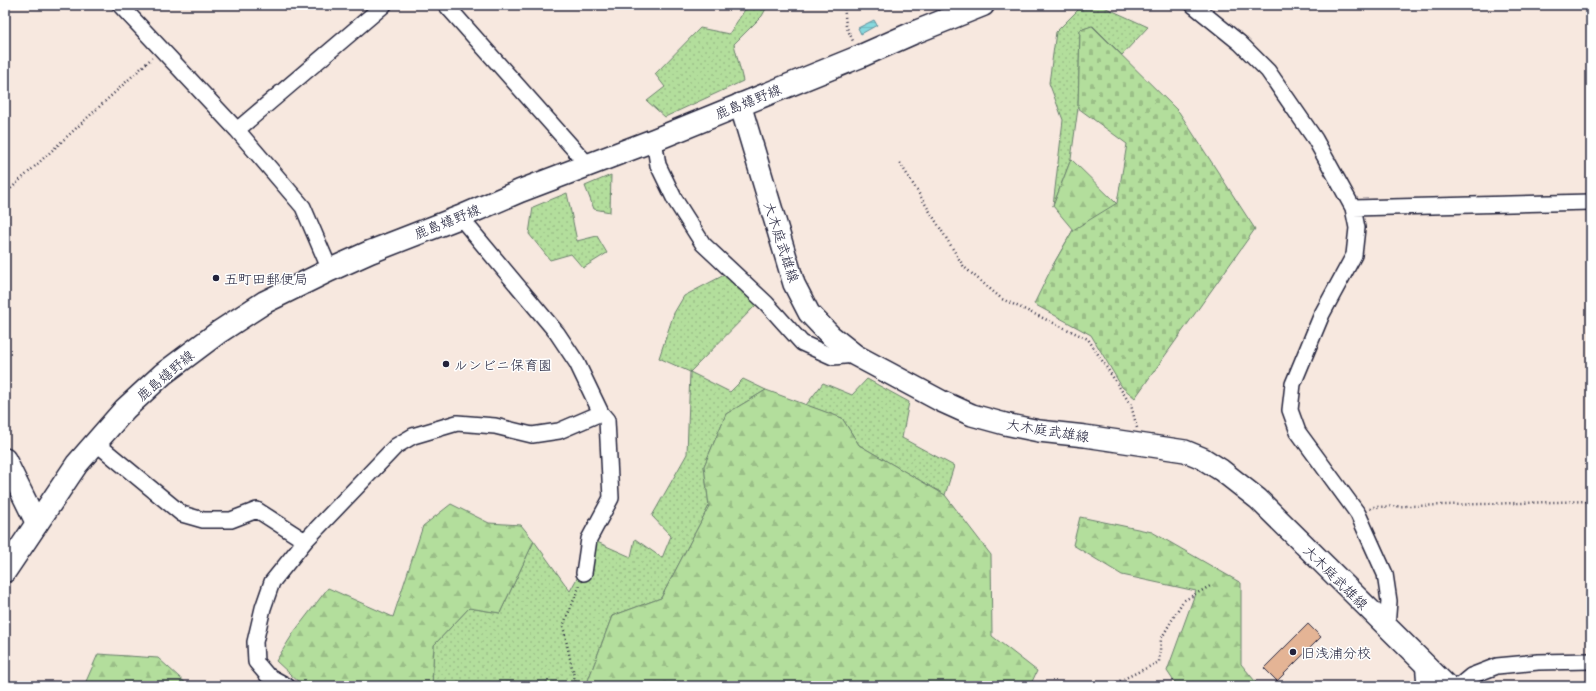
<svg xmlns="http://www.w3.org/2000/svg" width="1596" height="691" viewBox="0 0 1596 691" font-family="Mali,'Klee One',sans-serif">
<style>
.grass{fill:url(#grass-dots);stroke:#6a806c}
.forest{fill:url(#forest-firs);stroke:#6a806c}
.cemetery{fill:url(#cemetery-stones);stroke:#6a806c}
.water{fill:url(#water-rules);stroke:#5e8f9c}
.building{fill:#e4b495;stroke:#22223b}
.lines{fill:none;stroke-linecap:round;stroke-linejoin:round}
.minor-casing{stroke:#22223b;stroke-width:18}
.secondary-casing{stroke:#22223b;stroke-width:24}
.primary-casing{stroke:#22223b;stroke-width:25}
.path{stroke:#22223b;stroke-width:2.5;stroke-dasharray:1 3;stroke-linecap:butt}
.minor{stroke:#fff;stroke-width:15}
.secondary{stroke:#fff;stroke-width:21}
.primary{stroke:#fff;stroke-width:22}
.poi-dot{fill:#22223b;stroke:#fff;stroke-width:1.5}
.labels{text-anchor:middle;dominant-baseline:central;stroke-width:3;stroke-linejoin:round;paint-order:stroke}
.street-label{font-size:14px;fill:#22223b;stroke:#fff}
.poi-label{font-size:14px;fill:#22223b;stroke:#fff;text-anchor:start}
</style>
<defs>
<pattern id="grass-dots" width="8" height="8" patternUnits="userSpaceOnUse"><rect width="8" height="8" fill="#b3de9c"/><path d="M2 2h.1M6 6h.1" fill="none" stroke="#9abe87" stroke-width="1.8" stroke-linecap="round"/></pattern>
<pattern id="forest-firs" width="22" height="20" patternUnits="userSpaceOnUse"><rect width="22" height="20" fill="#b3de9c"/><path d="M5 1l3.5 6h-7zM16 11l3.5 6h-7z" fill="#9abe87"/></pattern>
<pattern id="cemetery-stones" width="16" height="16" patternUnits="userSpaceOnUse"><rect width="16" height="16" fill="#b3de9c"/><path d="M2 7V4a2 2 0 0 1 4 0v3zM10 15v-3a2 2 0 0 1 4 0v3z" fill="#9abe87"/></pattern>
<pattern id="water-rules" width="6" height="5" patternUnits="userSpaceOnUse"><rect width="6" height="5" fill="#86d8dd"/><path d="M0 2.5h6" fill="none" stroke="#73b9bf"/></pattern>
</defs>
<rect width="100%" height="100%" fill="#f7e8df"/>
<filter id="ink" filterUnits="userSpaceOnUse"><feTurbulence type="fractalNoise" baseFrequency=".025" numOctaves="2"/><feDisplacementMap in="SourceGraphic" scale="8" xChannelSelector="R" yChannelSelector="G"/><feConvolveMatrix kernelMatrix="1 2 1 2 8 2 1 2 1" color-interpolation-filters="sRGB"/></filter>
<g filter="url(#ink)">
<path class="grass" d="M748 5H768L762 16 734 44 743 81 665 117 647 101 665 87 655 74 700 28 729 34Z
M1102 6 1148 27 1122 55 1093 26 1080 30 1078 108 1071 159 1053 206 1063 120 1049 83 1056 32 1079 9Z
M611 175 610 212 594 209 585 186Z
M567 193 577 241 597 236 607 253 583 268 571 254 550 260 529 234 533 207Z
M728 273 759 302 690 372 730 392 743 379 766 390 726 414 704 466 709 506 661 598 612 616 586 686H432L434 645 469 608 500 613 534 541 570 591 597 542 631 557 635 539 662 558 671 536 652 516 687 454 690 372 659 358 674 313 684 296Z
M867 379 909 402 902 438 954 466 945 495 859 445 842 418 806 405 823 383 852 395Z"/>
<path class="forest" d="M1071 159 1117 204 1053 265 1073 230 1053 206Z
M766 390 842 418 859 445 945 495 991 555 992 636 1037 671 1030 686H586L612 616 661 598 709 506 704 466 726 414Z
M451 504 489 523 521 525 534 541 500 613 469 608 434 645 432 686H303L276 661 294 632 328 588 393 617 423 526Z
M1080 517 1152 532 1241 583V664L1259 686H1177L1167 671 1196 591 1122 575 1073 545Z
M98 654 158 658 189 686H84Z"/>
<path class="cemetery" d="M1092 26 1179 112 1255 229 1135 398 1122 387 1091 335 1034 304 1053 265 1073 230 1117 203 1127 144 1078 108 1080 30Z"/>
<path class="water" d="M874 20 877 25 861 34 858 28Z"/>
<path class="building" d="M1308 624 1321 637 1277 681 1264 668Z"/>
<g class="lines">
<defs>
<path id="minor" d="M120 5 237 130 303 207 330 270
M446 5 588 165
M1193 5 1240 43 1268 71 1315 139 1353 208 1357 228 1354 255 1322 314 1293 384 1290 410 1298 432 1358 514 1385 574 1389 601 1387 627
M237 130 384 5
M654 140 658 165 675 200 703 244 766 303 802 343 833 357 855 355
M1353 208 1591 202
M460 217 557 333 577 363 601 413 607 420 611 498 589 539 584 573
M96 443 182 514 203 520H231L257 510 305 541
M1423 661 1425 686
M287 686 267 675 256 662 255 642 263 608 272 582 305 541 396 446 413 436 457 423 495 426 532 435 559 431 601 413
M1459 686 1471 676 1497 666 1538 662 1591 661"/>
<path id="secondary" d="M740 104 794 284 809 313 831 336 855 355 941 401 972 415 1005 424 1039 431 1085 436 1185 451 1202 458 1221 470 1258 499 1447 686
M5 459 37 524"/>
<path id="primary" d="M5 571 77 464 125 409 163 374 219 332 265 302 330 270 370 252 460 217 520 191 654 140 861 56 913 33 983 5"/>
</defs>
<use href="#minor" class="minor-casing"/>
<use href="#secondary" class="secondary-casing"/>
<use href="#primary" class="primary-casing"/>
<path class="path" d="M844 5 846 26 853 41
M900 163 964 267 1002 299 1088 339 1131 405 1137 428
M5 194 152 58
M5 197 8 225 5 250
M1370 509 1373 507 1591 501
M576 686 563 626 580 585
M1109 686 1159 662 1161 639 1183 601 1212 585"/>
<use href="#minor" class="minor"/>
<use href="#secondary" class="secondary"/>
<use href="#primary" class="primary"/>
</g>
</g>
<g class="poi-dot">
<circle cx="216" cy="278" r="4"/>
<circle cx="446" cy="364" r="4"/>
<circle cx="1293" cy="652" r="4"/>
</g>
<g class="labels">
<g class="street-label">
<text transform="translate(748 101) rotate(-22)">鹿島嬉野線</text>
<text transform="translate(447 221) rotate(-22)">鹿島嬉野線</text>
<text transform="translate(782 242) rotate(72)">大木庭武雄線</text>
<text transform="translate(165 375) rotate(-40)">鹿島嬉野線</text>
<text transform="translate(1048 430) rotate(9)">大木庭武雄線</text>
<text transform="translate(1336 577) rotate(45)">大木庭武雄線</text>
</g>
<g class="poi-label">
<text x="224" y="278">五町田郵便局</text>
<text x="454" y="364">ルンビニ保育園</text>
<text x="1301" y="652">旧浅浦分校</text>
</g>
</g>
<rect width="1596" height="691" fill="none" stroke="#fff" stroke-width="20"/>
<rect x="10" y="10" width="1576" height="671" fill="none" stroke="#22223b" stroke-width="1.5" filter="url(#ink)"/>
</svg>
